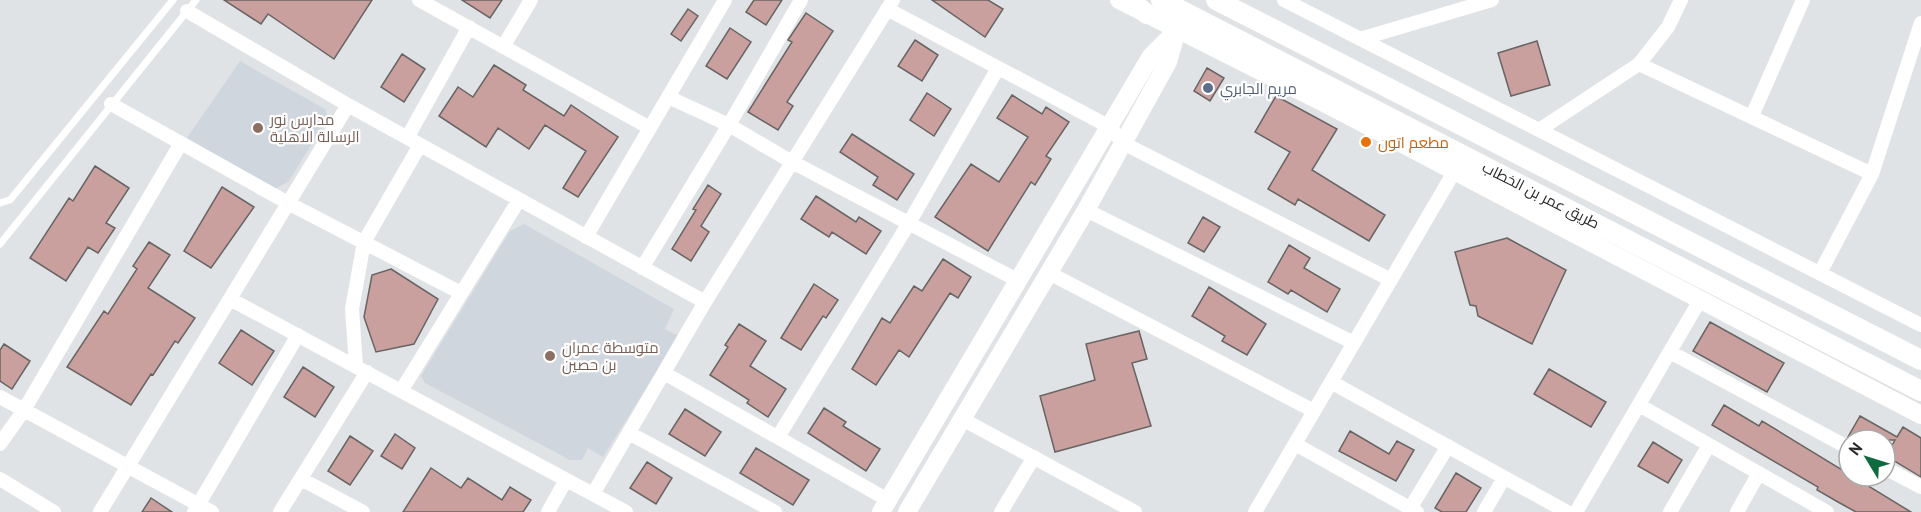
<svg xmlns="http://www.w3.org/2000/svg" width="1921" height="512" viewBox="0 0 1921 512" font-family="'PT Sans',Cairo,sans-serif">
<style>
.built{fill:#cfd6de}
.building{fill:#c9a09e;stroke:#686464;stroke-width:1.5}
.lines{fill:none;stroke-linecap:round;stroke-linejoin:round}
.service{stroke:#fff;stroke-width:7}
.minor{stroke:#fff;stroke-width:14}
.tertiary{stroke:#fff;stroke-width:18}
.secondary{stroke:#fff;stroke-width:20}
.service-dot{fill:#5c6f8a;stroke:#fff;stroke-width:2}
.education-dot{fill:#8d6e63;stroke:#fff;stroke-width:2}
.food-dot{fill:#e8710a;stroke:#fff;stroke-width:2}
.labels{text-anchor:middle;dominant-baseline:central;stroke-width:4.5;stroke-linejoin:round;paint-order:stroke}
.service-label{font-size:15px;fill:#4e5e75;stroke:#fff;text-anchor:start}
.education-label{font-size:15px;fill:#785e54;stroke:#fff;text-anchor:start}
.food-label{font-size:15px;fill:#c56008;stroke:#fff;text-anchor:start}
.street-label{font-size:15px;fill:#28292a;stroke:#fff}
</style>
<rect width="100%" height="100%" fill="#e0e3e5"/>
<path class="built" d="M240 61 325 109 328 117 289 181 275 189 187 138Z
M524 224 674 309 665 329 679 336 603 457 588 448 582 460H570L425 383 421 376 510 231Z"/>
<path class="building" d="M224 0H372L334 59 268 14 261 24Z
M462 0H502L490 18Z
M754 0H782L766 25 746 12Z
M932 0H988L1003 9 985 37Z
M688 9 698 16 681 41 671 34Z
M806 13 833 31 787 102 793 106 778 130 748 112 792 42 788 40Z
M730 28 751 42 727 79 706 66Z
M915 40 938 55 922 81 898 66Z
M1537 41 1550 85 1511 96 1498 53Z
M402 54 425 69 404 102 381 87Z
M494 65 526 85 523 90 564 116 571 105 618 137 578 197 563 188 586 151 545 125 529 149 498 128 486 147 439 116 458 87 473 97Z
M1207 68 1224 78 1210 101 1194 91Z
M927 93 951 109 934 136 910 120Z
M1012 95 1042 114 1046 107 1069 122 1046 156 1051 159 1035 185 1031 182 988 251 935 217 971 164 999 182 1028 137 997 118Z
M1276 96 1337 129 1312 170 1385 215 1369 241 1298 199 1295 205 1268 189 1290 152 1255 132Z
M852 134 914 174 897 200 873 185 878 177 840 152Z
M95 166 129 188 106 223 115 228 98 253 88 247 66 281 30 258 69 198 73 201Z
M708 185 721 194 701 226 709 232 691 261 672 249 696 210 693 209Z
M222 187 254 207 211 268 184 251Z
M816 196 856 222 859 217 881 231 866 254 832 232 829 237 801 219Z
M1203 217 1220 227 1204 252 1188 243Z
M1507 238 1566 270 1532 344 1478 316 1476 306 1470 305 1455 252Z
M149 242 170 255 148 288 195 318 178 343 175 341 153 375 151 374 131 405 67 367 104 311 108 314 137 269 133 266Z
M1289 245 1310 258 1304 268 1340 289 1327 312 1291 290 1288 294 1268 282Z
M943 259 971 277 958 298 950 293 909 357 899 350 876 385 852 369 882 318 890 323 914 286 922 291Z
M391 269 438 299 414 344 376 352 364 317 372 275Z
M814 284 838 300 826 318 823 316 801 350 781 338Z
M1209 287 1266 324 1247 355 1222 341 1225 336 1192 316Z
M1710 322 1784 363 1767 392 1693 351Z
M739 324 766 341 750 366 786 389 768 417 747 403 749 400 710 375 728 347 725 345Z
M241 330 274 351 252 385 219 363Z
M1139 331 1147 359 1132 363 1151 426 1055 452 1040 396 1095 380 1086 344Z
M4 344 30 361 12 389 0 381V350Z
M303 367 334 387 315 417 284 397Z
M1549 369 1606 402 1591 427 1534 394Z
M1724 405 1759 426 1762 421 1911 512H1856L1838 502 1817 490 1818 487 1712 425Z
M824 408 846 422 843 426 880 449 866 471 808 433Z
M685 409 721 432 705 456 669 434Z
M1860 416 1897 437 1903 427 1921 438V477L1886 456 1895 440H1853L1848 437Z
M1350 431 1389 454 1397 441 1414 450 1396 481 1339 451Z
M395 434 415 448 402 469 381 456Z
M350 436 373 451 350 485 328 471Z
M1653 442 1682 460 1668 483 1638 466Z
M756 448 809 480 793 505 740 473Z
M647 462 672 478 656 504 630 488Z
M431 468 461 488 468 478 502 500 510 487 531 500 523 512H403Z
M1456 473 1481 488 1466 512H1442L1435 508Z
M151 498 172 512H142Z"/>
<g class="lines">
<path class="service" d="M0 203 10 200 173 0
M0 244 196 0"/>
<path class="minor" d="M419 0 650 128
M1284 0 1921 325
M887 9 1110 127 1123 143 1391 280
M187 11 348 105 705 302
M1360 39 1492 0
M503 47 531 0
M1639 64 1872 174
M668 97 729 125 792 162 1019 281
M111 104 288 203 461 293
M1752 116 1803 0
M1539 130 1639 64 1668 27 1681 0
M407 138 469 27
M1086 210 1354 343
M586 237 725 0
M642 268 729 125 801 0
M1049 273 1314 411
M1820 273 1872 174 1921 23
M230 299 626 512
M1670 352 1849 448
M356 366 352 309 364 242 420 145
M664 373 888 500
M1331 382 1567 512
M401 391 519 200
M0 397 212 512
M1639 405 1827 512
M962 419 1135 512
M629 433 775 512
M778 437 909 223 998 68
M0 444 24 410 181 143
M1295 444 1417 512
M1885 468 1921 487
M0 479 54 512
M301 479 363 512
M593 494 705 302 893 0
M100 512 348 105
M194 512 298 335
M280 512 367 372
M548 512 566 480
M1001 512 1034 457
M1255 512 1454 172
M1408 512 1448 446
M1484 512 1504 478
M1576 512 1700 300
M1670 512 1709 445
M1737 512 1759 473"/>
<path class="tertiary" d="M1119 0 1324 103 1921 415
M881 512 1151 56 1177 30
M907 512 1086 210 1168 62 1177 30"/>
<path class="secondary" d="M1129 0 1147 14
M1161 0 1921 391
M1216 0 1921 360"/>
</g>
<circle class="service-dot" cx="1208" cy="88" r="6"/>
<g class="education-dot">
<circle cx="258" cy="128" r="6"/>
<circle cx="550" cy="356" r="6"/>
</g>
<circle class="food-dot" cx="1366" cy="142" r="6"/>
<g class="labels">
<g class="service-label">
<text x="1220" y="88">مريم الجابري</text>
</g>
<g class="education-label">
<text x="270" y="119">مدارس نور<tspan x="270" dy="17">الرسالة الاهلية</tspan></text>
<text x="562" y="347">متوسطة عمران<tspan x="562" dy="17">بن حصين</tspan></text>
</g>
<g class="food-label">
<text x="1378" y="142">مطعم اتون</text>
</g>
<g class="street-label">
<text transform="translate(1541 195) rotate(27)">طريق عمر بن الخطاب</text>
</g>
</g>
<g transform="translate(1867 458) rotate(308)"><circle r="28" fill="#ffffff" stroke="#a9a9aa" stroke-width="1.5"/>
<path d="M0-4.5L10 22L0 15L-10 22Z" fill="#0f6b3f"/>
<text y="-9" font-size="16" font-weight="bold" text-anchor="middle" fill="#28292a">N</text>
</g>
</svg>
